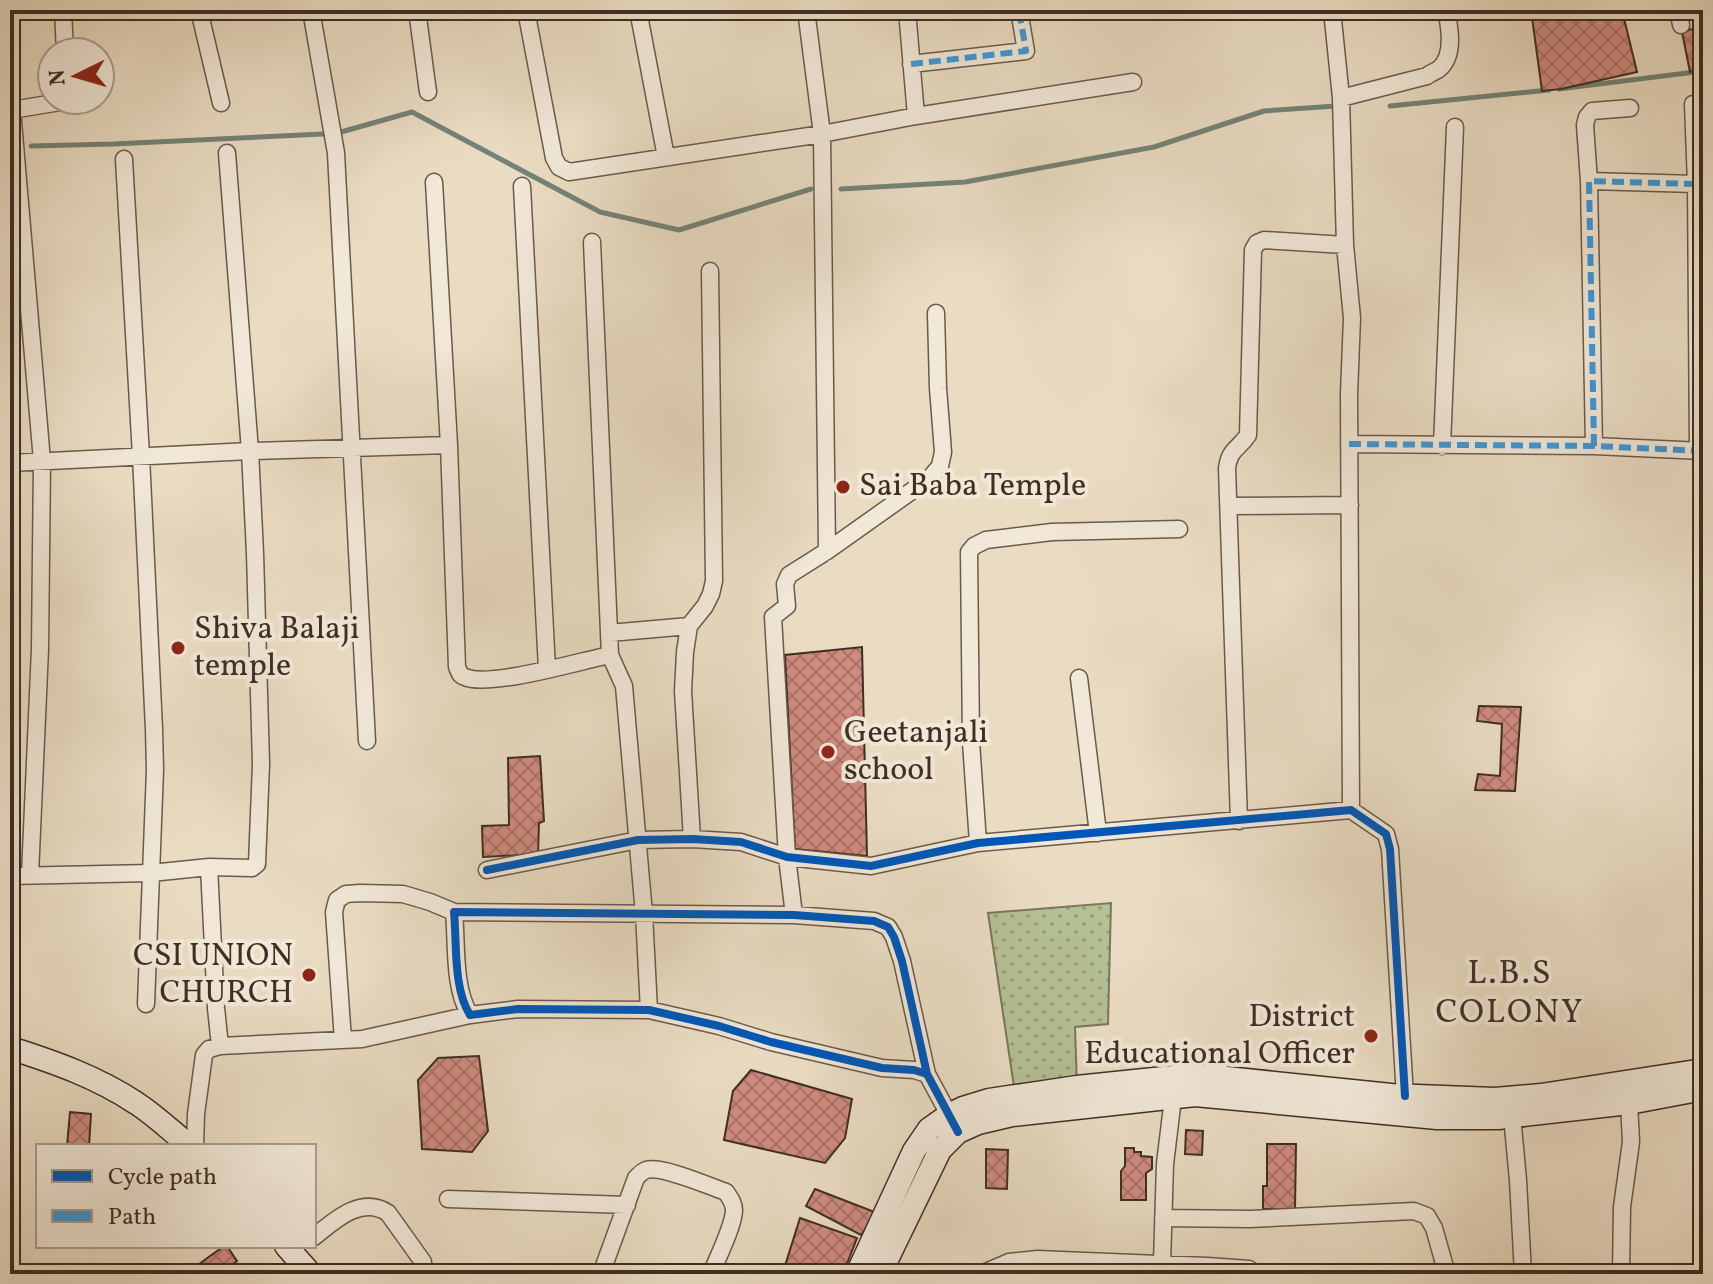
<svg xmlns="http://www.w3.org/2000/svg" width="1713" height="1284" viewBox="0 0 1713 1284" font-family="Vollkorn,serif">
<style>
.park{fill:url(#park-dots);stroke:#7a775c;stroke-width:2}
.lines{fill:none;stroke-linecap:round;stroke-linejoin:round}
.stream{stroke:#748378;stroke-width:5}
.building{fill:url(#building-cross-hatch);stroke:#3f2e24;stroke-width:2}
.minor-casing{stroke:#6a5a4c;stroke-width:19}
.secondary-casing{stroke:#3f2e24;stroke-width:25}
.minor{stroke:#f1e8d8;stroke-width:16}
.secondary{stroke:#f1e8d8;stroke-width:22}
.quiet{stroke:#3f97d6;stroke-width:6;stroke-dasharray:12 6;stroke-linecap:butt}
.cycleway-casing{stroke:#f1e8d8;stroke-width:13}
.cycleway{stroke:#0057b8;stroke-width:8}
.poi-dot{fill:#8f2418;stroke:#f1e8d8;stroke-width:3}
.labels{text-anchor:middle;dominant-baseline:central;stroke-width:8;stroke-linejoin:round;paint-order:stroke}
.poi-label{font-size:32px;fill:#3f2e24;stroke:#f1e8d8;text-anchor:start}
.neighbourhood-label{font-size:34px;letter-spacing:2px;fill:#3f2e24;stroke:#f1e8d8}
</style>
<defs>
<pattern id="park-dots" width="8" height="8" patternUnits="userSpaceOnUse" patternTransform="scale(2)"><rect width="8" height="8" fill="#b5c095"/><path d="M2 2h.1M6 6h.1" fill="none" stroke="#959c79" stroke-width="1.8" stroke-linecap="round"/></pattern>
<pattern id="building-cross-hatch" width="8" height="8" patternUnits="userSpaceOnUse" patternTransform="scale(2)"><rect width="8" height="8" fill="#d08b7f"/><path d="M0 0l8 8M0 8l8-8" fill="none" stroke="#aa7268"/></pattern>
</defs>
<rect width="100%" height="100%" fill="#eadcc3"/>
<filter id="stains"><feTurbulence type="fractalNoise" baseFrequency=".0025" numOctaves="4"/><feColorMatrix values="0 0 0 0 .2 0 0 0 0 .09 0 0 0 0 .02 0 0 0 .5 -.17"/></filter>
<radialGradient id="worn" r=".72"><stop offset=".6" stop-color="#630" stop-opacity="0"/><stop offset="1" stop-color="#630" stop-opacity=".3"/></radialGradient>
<path class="park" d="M1111 903 1108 1024 1075 1027 1077 1087 1016 1100 988 913Z"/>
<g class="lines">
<path class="stream" d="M1559 89 1703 71
M1390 106 1549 90
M341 132 412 112 600 212 679 230 811 189
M31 146 113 144 323 134
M841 189 965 182 1154 147 1264 111 1336 106"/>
</g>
<path class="building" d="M1531 10H1622L1637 72 1561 89 1542 91Z
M1703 26V68L1690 72 1682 32Z
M862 647 867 856 795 849 785 655Z
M1479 706 1521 707 1515 791 1475 790 1478 774 1500 776 1502 724 1477 721Z
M540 756 544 821 539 823 538 854 483 857 482 826 509 825 508 758Z
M479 1056 488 1131 472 1152 422 1149 418 1080 438 1058Z
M751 1070 852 1099 845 1138 825 1163 724 1140 733 1091Z
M70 1112 91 1114 89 1146H67Z
M1186 1130 1203 1131 1202 1155 1185 1154Z
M1267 1144H1296L1295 1209H1263V1186H1267Z
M1125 1148H1134V1152H1141V1156L1152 1157V1169L1146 1173V1200H1121V1171L1125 1166Z
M986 1149 1008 1150 1007 1189 986 1188Z
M815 1189 877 1213 861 1235 806 1206Z
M800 1218 857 1238 843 1274H798L784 1269Z
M224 1246H227L237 1261 220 1274H200L195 1267Z"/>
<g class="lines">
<defs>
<path id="minor" d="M63 10 65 52
M199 10 221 103
M311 10 336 153 367 741
M417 10 428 92
M526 10 554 158 559 167 569 172 822 134 916 116 1133 82
M638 10 666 157
M806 10 822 134 827 551
M907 10 916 116
M1332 10 1341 98 1345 245 1352 318 1349 394 1351 810
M1678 10 1681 25
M911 64 1026 51 1019 10
M1341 98 1427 76C1427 75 1438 70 1439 69 1455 56 1450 28 1446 10
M1693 104 1696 184 1703 183
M10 110H12L42 461 40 649 30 875
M12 110 60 102 62 100
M124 159 141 456 154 729 155 770 146 1004
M1589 181 1585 125 1587 117 1592 111 1630 108
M434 182 449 445 457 667C460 673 459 675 465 677 489 688 580 661 610 655L624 686 644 914 649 1010
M522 186 547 669
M592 242 610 655
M1349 444 1594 446 1703 451
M1442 446 1455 127
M1594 446 1589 181 1696 184 1698 450
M10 463 250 451 449 445
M1229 506 1350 505
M609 633 689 626
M1079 678 1098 833
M1239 821 1227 468C1230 448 1238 450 1248 435L1253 250 1257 243 1264 240 1345 245
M692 839 683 691 685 652 689 626 705 606 711 594 714 581 710 271
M978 843 971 742 969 552 974 546 986 540 1052 532 1179 529
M209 867 216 1008 220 1046
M487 870 638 840 692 839 741 842 787 857 871 866 978 843 1351 810 1386 834 1390 849 1405 1096
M10 876 151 873 209 867 252 868 257 864 261 764 255 553 250 451 227 153
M794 915 787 857 773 617 787 606 785 584 789 575 827 551 930 478 940 466 943 452 938 388 936 313
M343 1040 334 912 337 900 346 894 360 893 403 894 430 902 454 912
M927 1074 902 961 894 937 888 927 874 921 794 915 454 912C457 944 453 988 470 1015L518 1009 649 1010 719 1026 771 1042 882 1068 914 1070 927 1074 954 1124
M1512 1116 1518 1180 1523 1274
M195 1146 196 1114 204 1055 209 1049 220 1046 362 1039 470 1015
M448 1199 627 1205
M1163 1218 1250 1219 1414 1211 1427 1216 1434 1228 1447 1274
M314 1237C334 1221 361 1195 388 1213L423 1262
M1162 1263 1165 1164 1173 1098
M601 1274 636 1178C640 1174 641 1172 646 1170 661 1165 709 1186 726 1192 730 1198 734 1203 734 1210 734 1225 717 1259 711 1274
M981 1274 1009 1262 1037 1259 1207 1266 1249 1269 1255 1274
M1621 1274 1622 1207 1631 1142 1629 1103"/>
<path id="secondary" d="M10 1048C54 1062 97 1077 136 1103 155 1115 172 1132 190 1146
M286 1246 311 1274
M857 1274 914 1151 929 1129 949 1115 963 1108 989 1100 1077 1087 1183 1076 1217 1077 1391 1095 1495 1099 1541 1095 1703 1070
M880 1274 940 1150 958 1132 978 1123 1012 1115 1195 1095 1437 1118H1498L1629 1103 1703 1089"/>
</defs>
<use href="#minor" class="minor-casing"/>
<use href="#secondary" class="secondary-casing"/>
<use href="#minor" class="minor"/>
<use href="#secondary" class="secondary"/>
<path class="quiet" d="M911 64 1026 51 1019 10
M1349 444 1594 446 1703 451
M1594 446 1589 181 1696 184 1698 450"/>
<defs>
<path id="cycleway" d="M487 870 638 840 692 839 741 842 787 857 871 866 978 843 1351 810 1386 834 1390 849 1405 1096
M927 1074 902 961 894 937 888 927 874 921 794 915 454 912C457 944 453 988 470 1015L518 1009 649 1010 719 1026 771 1042 882 1068 914 1070 927 1074 958 1132"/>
</defs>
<use href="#cycleway" class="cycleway-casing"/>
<use href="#cycleway" class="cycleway"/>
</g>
<g class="poi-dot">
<circle cx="843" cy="487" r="8"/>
<circle cx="178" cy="648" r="8"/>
<circle cx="828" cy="752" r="8"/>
<circle cx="309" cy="975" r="8"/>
<circle cx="1371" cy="1036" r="8"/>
</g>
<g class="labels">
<g class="poi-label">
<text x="859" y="487">Sai Baba Temple</text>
<text x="194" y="630">Shiva Balaji<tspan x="194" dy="37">temple</tspan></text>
<text x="844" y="734">Geetanjali<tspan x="844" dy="37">school</tspan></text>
<text x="293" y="957" text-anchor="end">CSI UNION<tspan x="293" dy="37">CHURCH</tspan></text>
<text x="1355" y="1018" text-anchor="end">District<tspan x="1355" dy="37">Educational Officer</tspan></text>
</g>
<g class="neighbourhood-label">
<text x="1510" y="974">L.B.S<tspan x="1510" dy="39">COLONY</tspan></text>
</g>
</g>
<rect width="1713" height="1284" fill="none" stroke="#eadcc3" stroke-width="40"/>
<rect x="12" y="12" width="1689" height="1260" fill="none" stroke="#3f2e24" stroke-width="4"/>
<rect x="20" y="20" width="1673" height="1244" fill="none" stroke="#3f2e24" stroke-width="2"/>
<rect x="36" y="1144" width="280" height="104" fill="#f1e8d8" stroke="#aa9e90" stroke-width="2"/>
<rect x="52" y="1170" width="40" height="12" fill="#0057b8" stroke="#aa9e90" stroke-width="2"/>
<text x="108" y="1184" font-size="24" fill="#3f2e24">Cycle path</text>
<rect x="52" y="1210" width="40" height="12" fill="#3f97d6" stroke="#aa9e90" stroke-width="2"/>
<text x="108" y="1224" font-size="24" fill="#3f2e24">Path</text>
<g transform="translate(76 76) rotate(265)"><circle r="38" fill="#f1e8d8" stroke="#aa9e90" stroke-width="2"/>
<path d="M0-6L14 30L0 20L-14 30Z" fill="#8f2418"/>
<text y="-12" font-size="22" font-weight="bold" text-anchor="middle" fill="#3f2e24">N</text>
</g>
<rect width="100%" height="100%" filter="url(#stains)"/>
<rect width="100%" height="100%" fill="url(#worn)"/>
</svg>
